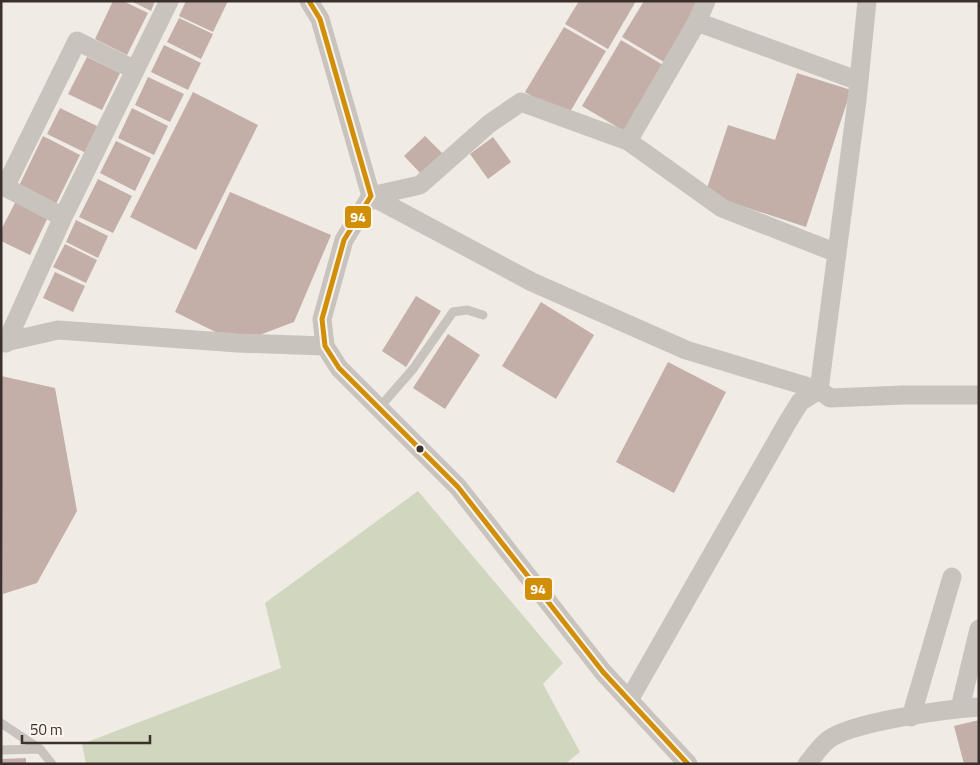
<svg xmlns="http://www.w3.org/2000/svg" width="980" height="765" viewBox="0 0 980 765" font-family="'Titillium Web',sans-serif">
<style>
.green{fill:#d1d6bf}
.building{fill:#c3afa7}
.lines{fill:none;stroke-linecap:round;stroke-linejoin:round}
.lane{stroke:#c9c3be;stroke-width:9}
.street{stroke:#c9c3be;stroke-width:19}
.bus-1-casing{stroke:#fbf5ee;stroke-width:9}
.bus-1{stroke:#d18e09;stroke-width:5}
.bus-dot{fill:#3b302b;stroke:#fbf5ee;stroke-width:2}
.line-badge{stroke:#fbf5ee;stroke-width:2}
.badge-label{font-size:14px;text-anchor:middle;font-weight:bold;fill:#fff}
</style>
<rect width="100%" height="100%" fill="#f0ebe5"/>
<path class="green" d="M418 491 563 663 543 684 580 752 565 764H86L82 744 281 668 265 603Z"/>
<path class="building" d="M113 1H123L148 13 127 55 95 39Z
M131 1H155L151 11Z
M186 1H228L213 32 179 16Z
M579 1H636L608 49 565 24Z
M644 1H701L664 62 622 37Z
M179 18 213 34 201 59 167 42Z
M564 27 606 51 567 117 525 92Z
M621 40 663 65 624 131 582 106Z
M164 45 201 63 188 90 151 72Z
M87 57 120 73 102 110 68 94Z
M797 73 851 90 806 227 705 194 728 125 775 140Z
M148 77 184 94 170 122 135 105Z
M193 92 258 125 196 250 130 217Z
M60 108 99 127 86 153 47 134Z
M132 108 168 126 154 155 118 138Z
M43 136 80 155 55 206 18 188Z
M425 136 444 155 423 176 404 156Z
M493 137 511 162 488 179 470 154Z
M116 141 151 158 135 191 100 173Z
M98 179 132 196 113 233 79 217Z
M230 192 331 235 294 322 238 343 175 312Z
M17 199 49 215 30 255 1 241V230Z
M76 220 108 236 98 258 66 242Z
M65 244 97 260 86 283 53 267Z
M55 272 85 286 73 312 43 298Z
M416 296 441 311 406 367 382 351Z
M541 302 594 335 556 399 502 366Z
M448 334 480 355 445 409 413 388Z
M668 362 726 392 674 493 616 462Z
M1 376 55 388 77 511 37 583 3 594Z
M979 720V763L964 764 954 726Z
M26 758V764H1V759Z"/>
<g class="lines">
<path class="lane" d="M379 408 413 369 453 312 467 310 483 315
M1 723 40 749 52 764
M1 750 40 749"/>
<path class="street" d="M309 1 320 19 371 196 344 240 322 319 325 346 339 368 458 487 603 672 688 764
M697 22 859 81
M628 141 722 208 837 253
M371 196 532 282 686 350 819 390 830 398 904 395H979
M371 196 420 185 489 124 521 102 628 141 697 22 706 1
M63 217 5 187 77 41 135 70
M1 343 58 330 238 343 325 346
M6 343 63 217 169 1
M629 700 787 423 800 402 819 390 857 100 867 1
M960 708 979 629
M911 717 952 577
M807 764C814 756 820 746 828 740 850 722 948 709 979 707"/>
<defs>
<path id="bus-1" d="M309 1 320 19 371 196 344 240 322 319 325 346 339 368 458 487 603 672 688 764"/>
</defs>
<use href="#bus-1" class="bus-1-casing"/>
<use href="#bus-1" class="bus-1"/>
</g>
<circle class="bus-dot" cx="420" cy="449" r="4.5"/>
<g class="line-badge">
<rect x="344" y="205" width="28" height="24" rx="5" fill="#d18e09"/>
<rect x="524" y="577" width="29" height="24" rx="5" fill="#d18e09"/>
</g>
<g class="badge-label">
<text x="358" y="222">94</text>
<text x="538" y="594">94</text>
</g>
<rect width="980" height="765" fill="none" stroke="#3b302b" stroke-width="5"/>
<path d="M22 735v8h128v-8" fill="none" stroke="#3b302b" stroke-width="2.5"/>
<text x="30" y="735" font-size="15" fill="#3b302b" stroke="#fbf5ee" stroke-width="4" paint-order="stroke">50 m</text>
</svg>
